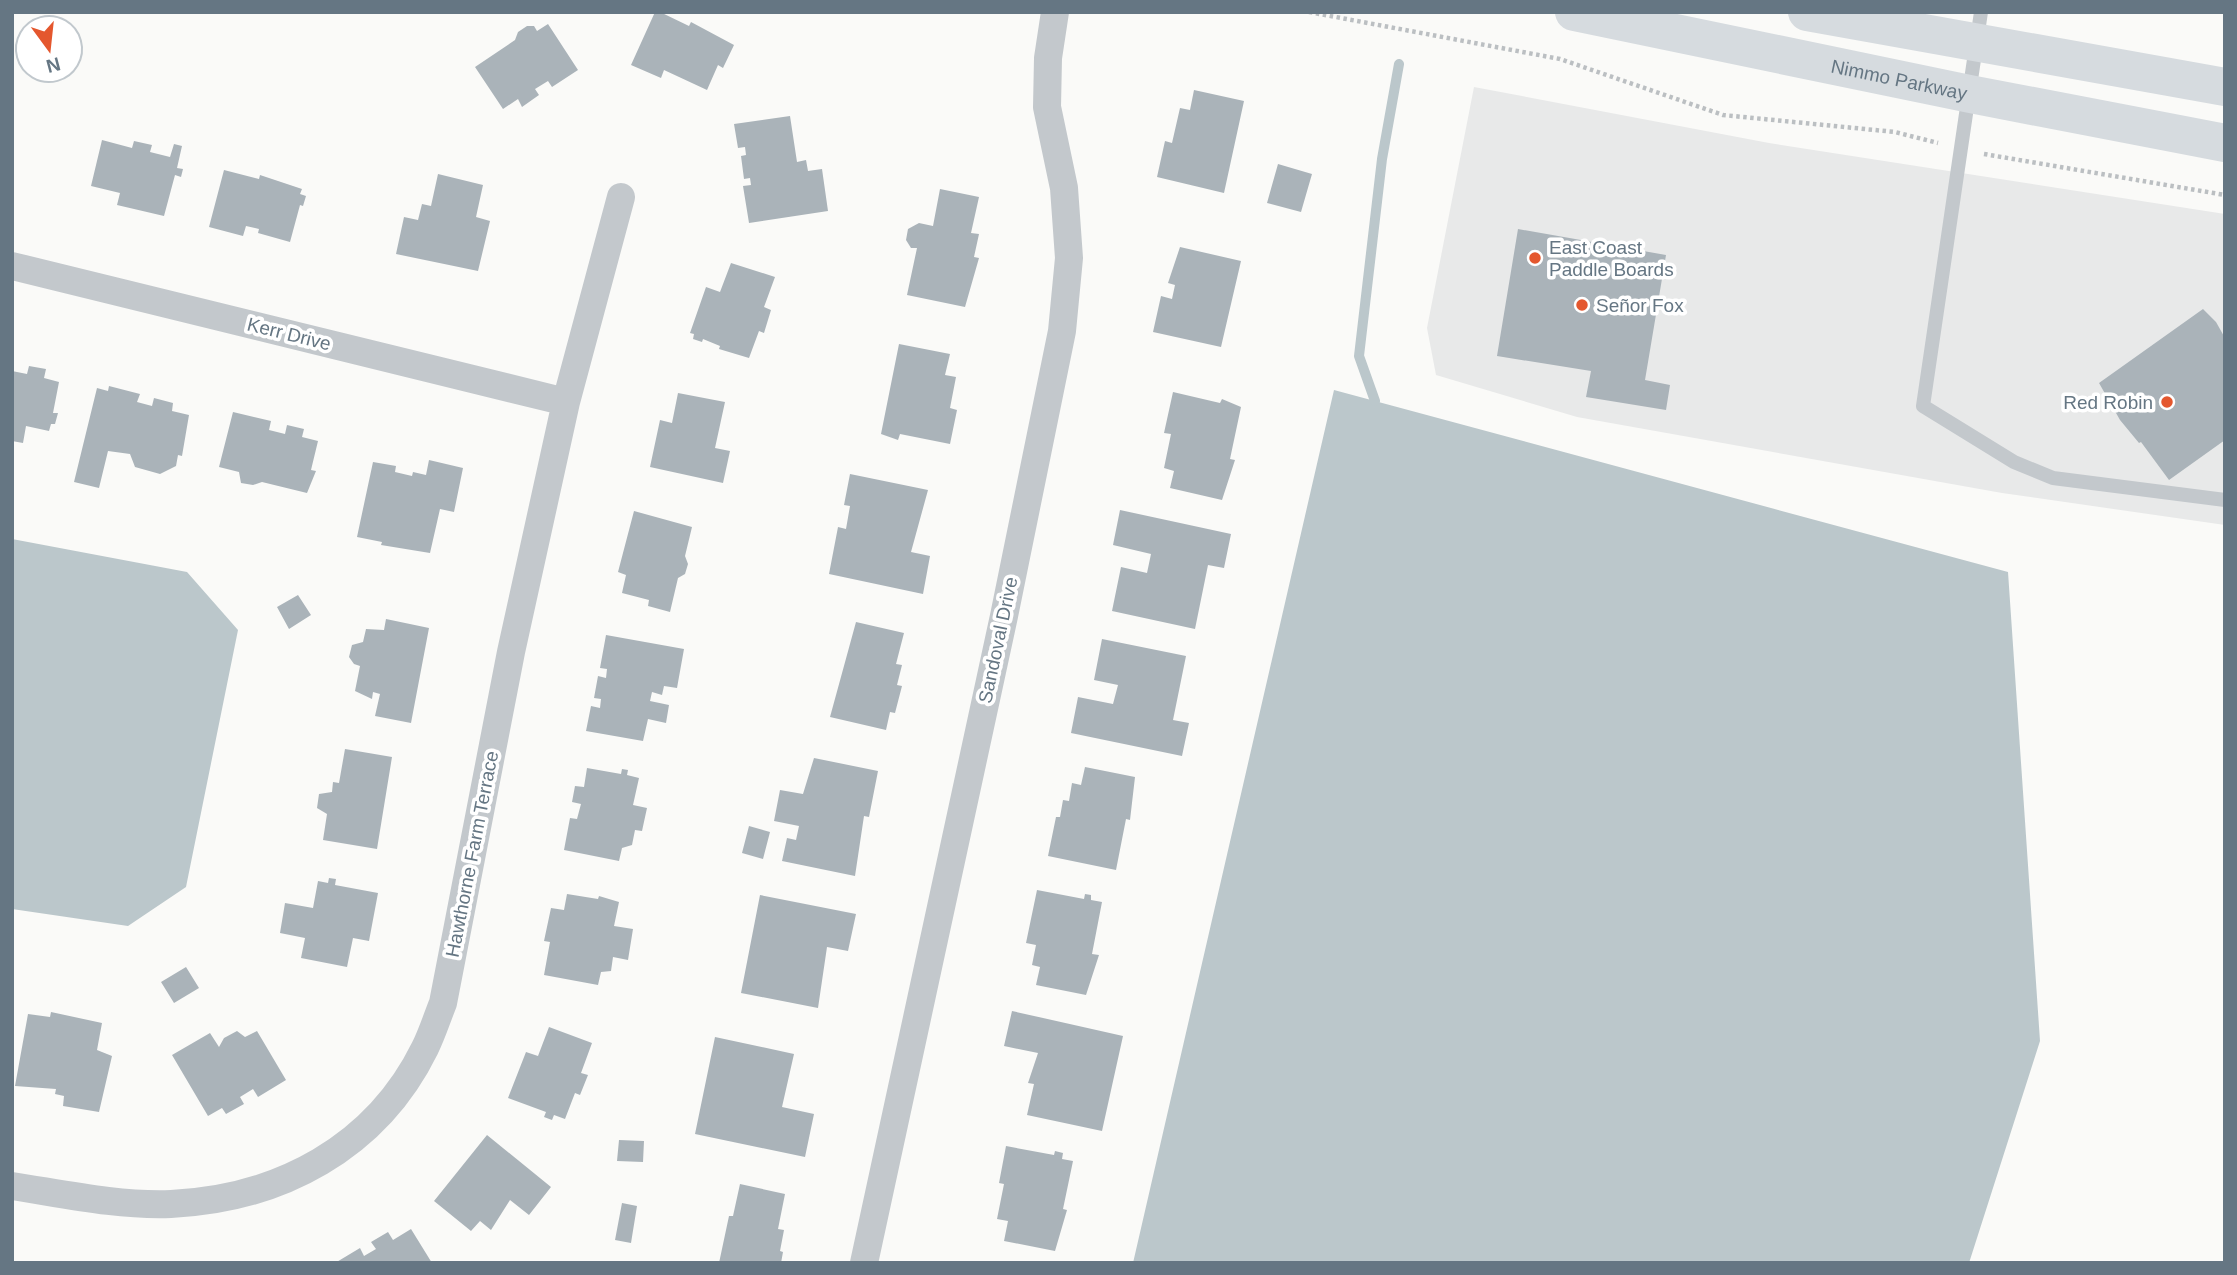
<svg xmlns="http://www.w3.org/2000/svg" width="2237" height="1275" viewBox="0 0 2237 1275" font-family="Helvetica,sans-serif">
<style>
.built{fill:#e8e9e9}
.water{fill:#bbc7cb}
.lines{fill:none;stroke-linecap:round;stroke-linejoin:round}
.stream{stroke:#bbc7cb;stroke-width:10}
.building{fill:#aab3b9}
.path{stroke:#bbbfc2;stroke-width:4.5;stroke-dasharray:3.5 3.5;stroke-linecap:butt}
.lane{stroke:#c3c8cc;stroke-width:14}
.street{stroke:#c3c8cc;stroke-width:28}
.secondary{stroke:#d6dbdf;stroke-width:38}
.poi-dot{fill:#e4572e;stroke:#fff;stroke-width:2.5}
.labels{text-anchor:middle;dominant-baseline:central;stroke-width:7;stroke-linejoin:round;paint-order:stroke}
.street-label{font-size:19px;fill:#657683;stroke:#fff}
.poi-label{font-size:19px;fill:#657683;stroke:#fff;text-anchor:start}
</style>
<rect width="100%" height="100%" fill="#fafaf8"/>
<path class="built" d="M1474 87 1769 143 2225 214V525L2002 493 1577 417 1436 375 1427 328Z"/>
<path class="water" d="M1334 390 2008 572 2040 1041 1969 1263H1133Z
M12 539 187 572 238 630 186 887 128 926 12 909Z"/>
<g class="lines">
<path class="stream" d="M1375 401 1359 356 1382 159 1399 64"/>
</g>
<path class="building" d="M655 12H660L689 26 691 22 734 45 723 68 718 65 707 90 664 70 661 78 631 65Z
M548 24 578 70 552 87 548 81 535 89 539 95 522 107 518 99 503 109 475 67 515 40 518 32 527 26H534L537 31Z
M1194 90 1244 101 1224 193 1157 177 1165 141 1172 143 1180 108 1190 110Z
M790 116 797 162 806 160 808 171 822 169 828 211 749 223 743 186 751 185 750 178 744 179 741 156 746 155 745 147 738 148 734 124Z
M102 140 132 148 134 141 152 145 150 152 170 157 174 144 182 146 177 168 183 169 181 177 175 175 164 216 117 205 120 193 91 186Z
M1278 164 1312 174 1301 212 1267 203Z
M224 170 259 179 260 175 302 189 300 194 306 196 303 206 300 205 290 242 258 233 259 229 246 226 243 236 209 227Z
M438 174 483 185 476 217 490 221 478 271 396 254 404 217 418 220 422 204 431 206Z
M940 189 979 197 971 233 979 234 974 257 979 258 965 307 907 295 917 248H911L906 240 908 229 919 223 933 226Z
M1518 229 1666 255 1645 380 1670 385 1666 410 1586 397 1591 371 1497 356Z
M1180 247 1241 261 1221 347 1153 332 1161 296 1172 299 1175 285 1168 283Z
M731 263 775 277 764 307 771 310 764 333 759 331 749 358 719 349 720 346 703 339 702 342 693 339 694 334 690 333 706 287 720 292Z
M2203 309 2216 322 2225 338V440L2169 480 2141 442 2139 443 2120 420 2099 383Z
M899 344 950 354 945 375 956 377 950 408 957 410 950 444 900 434 898 440 881 434Z
M29 366 46 369 44 378 59 382 53 413H58L55 424H51L49 431 26 426 23 443 12 441V371L27 374Z
M109 386 140 394 137 402 152 406 154 398 173 403 172 411 189 415 182 456 178 455 176 466 160 474 135 467 130 454 108 451 99 488 74 482 97 388 108 391Z
M1173 392 1220 403 1222 399 1241 407 1230 459 1235 460 1222 500 1170 488 1174 471 1164 468 1171 434 1164 433Z
M678 393 725 402 715 448 730 451 723 483 650 467 660 420 672 423Z
M233 412 271 421 269 430 285 434 287 425 304 429 302 437 318 441 311 470 316 471 307 493 262 482 253 485 241 483 239 472 219 467Z
M429 460 463 468 454 512 440 509 430 553 381 545 382 542 357 537 373 462 396 466 395 472 412 476 413 472 426 475Z
M850 474 928 490 911 552 930 556 923 594 829 574 838 527 846 529 850 506 844 505Z
M1120 510 1231 534 1224 568 1208 565 1195 629 1112 611 1121 567 1147 573 1151 554 1113 545Z
M634 511 692 527 685 556 688 564 685 574 678 578 670 612 648 606 649 600 622 593 626 575 618 572Z
M298 595 311 615 289 629 277 607Z
M386 619 429 628 411 723 375 716 380 694 373 692 372 699 355 691 360 666 354 664 349 657 352 645 363 642 366 629 384 630Z
M856 622 904 633 896 664 902 665 897 685 902 686 895 713 890 712 886 730 830 717Z
M606 635 684 649 677 688 664 686 662 695 652 692 650 701 669 705 666 723 648 719 643 741 586 731 591 706 600 708 601 699 594 698 598 676 606 678 607 669 600 668Z
M1102 639 1186 656 1173 720 1189 723 1182 756 1071 733 1078 697 1113 704 1118 685 1094 680Z
M345 749 392 757 377 849 323 840 327 814 317 808 319 794 332 792 333 782 339 783Z
M814 758 878 771 869 817 864 816 855 876 782 861 787 838 796 840 799 826 774 821 780 790 803 794Z
M1085 767 1135 777 1130 820 1126 819 1116 870 1048 856 1056 817H1060L1063 800 1069 801 1072 783 1081 785Z
M587 768 621 774 622 769 628 770 627 775 639 778 633 805 647 808 642 831 635 830 632 845 622 848 619 861 564 850 570 818 577 819 581 804 572 802 575 786 584 787Z
M749 826 770 832 763 859 742 853Z
M329 878 336 879 335 885 378 893 369 941 353 938 347 967 301 958 305 938 280 933 285 903 313 908 318 881 328 883Z
M1037 890 1084 899 1085 894 1091 895V900L1102 902 1092 954 1099 955 1086 995 1036 985 1040 967 1032 965 1036 945 1026 943Z
M567 894 598 899 599 896 619 902 614 926 633 929 628 960 613 957 611 971 601 972 598 985 544 975 550 942 544 941 551 908 564 910Z
M760 895 856 914 848 951 827 947 818 1008 741 993Z
M186 967 199 988 174 1003 161 982Z
M1012 1011 1123 1036 1102 1131 1027 1115 1034 1084 1028 1083 1038 1053 1004 1046Z
M51 1012 102 1023 97 1050 112 1056 99 1112 63 1106 64 1096 55 1094 56 1089 15 1086 28 1014 50 1017Z
M549 1027 592 1043 581 1073 588 1075 580 1095 575 1093 565 1119 554 1115 552 1120 544 1117 546 1112 508 1098 526 1052 538 1056Z
M237 1031 245 1037 257 1031 286 1080 258 1097 253 1089 240 1097 244 1104 226 1114 222 1108 208 1116 172 1055 210 1033 219 1047 224 1038Z
M715 1037 794 1054 782 1107 814 1114 805 1157 695 1134Z
M487 1135 551 1187 529 1215 510 1200 491 1230 480 1221 471 1231 434 1201Z
M619 1140 644 1141 643 1162 617 1161Z
M1006 1146 1054 1155 1055 1151 1063 1153 1062 1159 1073 1161 1063 1209 1067 1210 1055 1251 1004 1241 1008 1221 997 1219 1004 1184 999 1183Z
M740 1184 785 1194 778 1229 784 1230 780 1251 783 1252 781 1263H719L729 1216H733Z
M622 1203 637 1206 631 1243 615 1240Z
M411 1229 432 1263H335L360 1248 364 1256 376 1249 371 1242 388 1232 393 1240Z"/>
<g class="lines">
<path class="path" d="M1309 12 1560 59 1723 115 1895 132 1938 143
M1984 154 2225 195"/>
<path class="lane" d="M1981 12 1923 406 2014 462 2053 478 2225 500"/>
<path class="street" d="M12 266 566 402
M12 1186C64 1194 118 1206 171 1204 279 1199 376 1148 425 1048 432 1034 437 1018 443 1003L511 652 566 402 621 197
M864 1263 1004 616 1062 331 1069 258 1064 188 1047 107 1048 58 1055 12"/>
<g class="secondary">
<path id="s1" d="M1574 12 1970 94 2225 143"/>
<path d="M1807 12 2225 87"/>
</g>
</g>
<g class="poi-dot">
<circle cx="1535" cy="258" r="7"/>
<circle cx="1582" cy="305" r="7"/>
<circle cx="2167" cy="402" r="7"/>
</g>
<g class="labels">
<g class="street-label">
<text stroke="none"><textPath href="#s1" startOffset="332">Nimmo Parkway</textPath></text>
<text transform="translate(289 334) rotate(14)">Kerr Drive</text>
<text transform="translate(998 640) rotate(-78)">Sandoval Drive</text>
<text transform="translate(472 854) rotate(-79)">Hawthorne Farm Terrace</text>
</g>
<g class="poi-label">
<text x="1549" y="247">East Coast<tspan x="1549" dy="22">Paddle Boards</tspan></text>
<text x="1596" y="305">Señor Fox</text>
<text x="2153" y="402" text-anchor="end">Red Robin</text>
</g>
</g>
<rect width="2237" height="1275" fill="none" stroke="#657683" stroke-width="28"/>
<g transform="translate(49 49) rotate(165)"><circle r="33" fill="#ffffff" stroke="#c1c8cd" stroke-width="2"/>
<path d="M0-5L12 26L0 18L-12 26Z" fill="#e4572e"/>
<text y="-10" font-size="19" font-weight="bold" text-anchor="middle" fill="#657683">N</text>
</g>
</svg>
